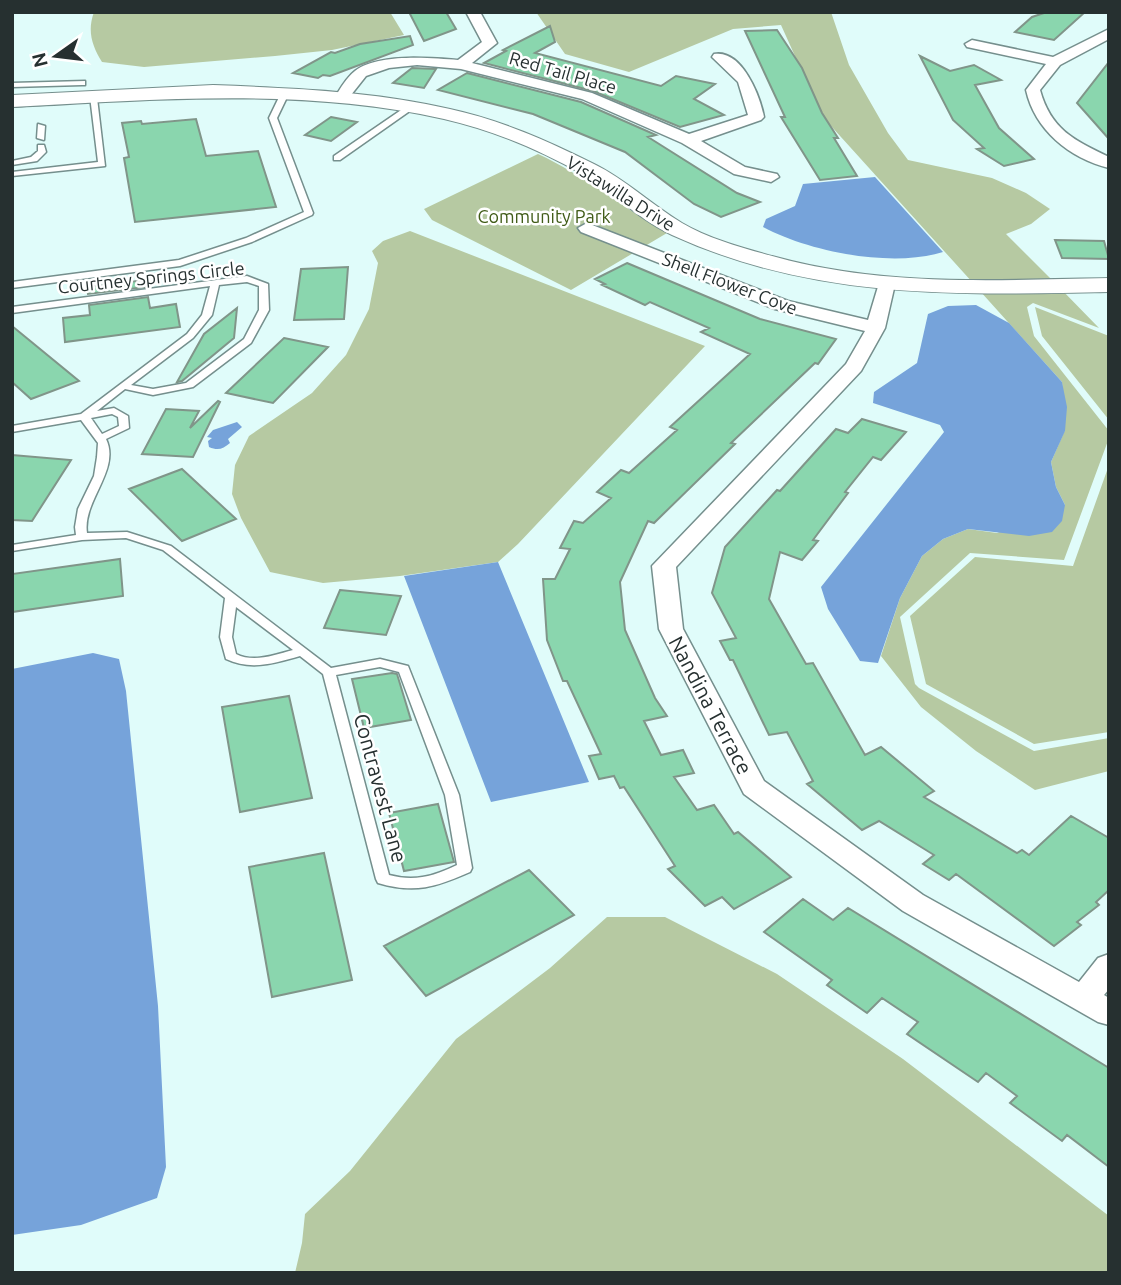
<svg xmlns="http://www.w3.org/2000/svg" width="1121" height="1285" viewBox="0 0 1121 1285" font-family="Ubuntu,sans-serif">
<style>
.green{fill:#b6c9a2}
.water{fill:#76a3da}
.building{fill:#8ad6ae;stroke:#809589;stroke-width:2}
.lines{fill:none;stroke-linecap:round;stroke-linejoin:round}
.service-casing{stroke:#758f8d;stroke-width:3}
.minor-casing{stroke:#758f8d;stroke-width:3}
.tertiary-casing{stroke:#758f8d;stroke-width:2}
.service{fill:#fff;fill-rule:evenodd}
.minor{fill:#fff;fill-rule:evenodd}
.tertiary{fill:#fff;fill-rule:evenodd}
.labels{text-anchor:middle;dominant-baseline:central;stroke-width:5;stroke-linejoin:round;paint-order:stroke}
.far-street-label{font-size:18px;fill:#263030;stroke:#fff}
.far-park-label{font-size:18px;fill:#415c18;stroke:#fff}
.street-label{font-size:21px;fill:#263030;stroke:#fff}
</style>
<rect width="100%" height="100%" fill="#e0fcfa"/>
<path class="green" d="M94 12H390L404 35 332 50 275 56 144 67 102 62C92 46 87 31 94 12Z
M536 12H831L849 65 888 133 908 160 992 178 1026 193 1050 209 1031 224 1006 234 1053 281 973 283 822 116 781 25 733 29 629 72 565 54Z
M538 154C584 175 623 208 667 233L571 290 432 220 424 209Z
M410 231 705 346 518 544 498 562 400 576 323 583 270 572 241 518 232 494 235 465 249 436 312 393 346 355 369 309 378 263 372 251 383 241Z
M1060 288 1099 328 1033 303 1027 307 1034 336 1109 431V438L1064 560 970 553 900 617 915 684 919 688 1034 751 1109 738V771L1035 790 976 751 921 707 881 656 900 598 922 556 943 539 968 529 997 533 1065 505 1056 487 1051 462 1065 430 1062 382 980 291Z
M1035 307 1109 336V420L1042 336Z
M1109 465V732L1034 744 926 684 910 616 975 557 1073 566Z
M607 917H665L777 974 903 1059 1109 1216V1273H295L302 1243 305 1214 350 1171 456 1039 550 968Z"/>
<path class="water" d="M875 177 943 252C892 268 810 252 763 227L766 219 795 206 803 184Z
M976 305 1009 323 1062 382 1067 407 1065 431 1051 462 1056 487 1065 505 1062 521 1052 532 1029 536 968 529 943 539 922 556 900 598 878 663 860 661 828 609 821 587 944 432 940 425 873 403 874 392 917 363 928 314 948 306Z
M237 422 242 427 228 439 230 443C223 449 218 451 209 447L208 441 212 438 207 437 213 430Z
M498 562 589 782 491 802 404 576Z
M93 653 119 659 126 691 158 1006 166 1167 157 1198 81 1225 12 1235V669Z"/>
<path class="building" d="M409 12H446L456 29 424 41Z
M1047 12H1085L1054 40 1015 32 1032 17Z
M550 26 555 42 535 53 661 86 676 76 715 84 694 99 724 115 680 127 593 91 484 63 506 51 503 50Z
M777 30 802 68 822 113 838 138H834L857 176 820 180 781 117H785L745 31Z
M410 36 413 45 330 76 323 75 318 78 293 73 331 52 335 53 360 44Z
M920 56 950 71 974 65 1001 80 975 85 999 128 1034 159 1004 166 977 149 984 148 953 120Z
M1109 62V139L1077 103Z
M412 68 436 69 424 88 393 83Z
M467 73 581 102 656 135 648 137 737 193 760 202 721 217 694 204 625 152 533 114 438 90Z
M331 117 357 122 331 141 305 135Z
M196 119 206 156 258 151 276 207 135 222 124 158 129 157 122 123 141 121 142 124Z
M1055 240 1104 241 1109 259 1062 258Z
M627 263 760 319 836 339 818 364 815 363 731 443 735 444 654 523 648 521 620 582 625 630 655 698 667 716 644 721 661 755 683 750 694 773 674 777 697 810 714 805 734 834 738 832 791 877 734 909 722 897 705 906 668 869 675 866 624 787 620 788 614 776 599 779 589 756 601 754 567 681H563L547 640 543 579H555L570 549 560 548 574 521 583 523 611 498 597 492 621 470 629 473 677 430 670 427 750 354 701 332 709 328 650 302 645 305 602 285 605 284 595 279Z
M348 267 344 319 294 320 301 269Z
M145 280 146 287 88 294 87 287Z
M148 297 150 308 176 304 180 327 65 342 63 318 90 315 89 305Z
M237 308 234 338 182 381 177 382 204 334Z
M12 326 79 381 31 399 12 382Z
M284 338 328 347 273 403 226 393Z
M218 401 220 402 193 457 142 454 166 409 199 411 190 428Z
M862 419 906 432 881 460 873 457 845 492 848 493 813 540 818 541 802 560 780 552 769 599 806 664 813 663 865 755 881 747 934 791 924 797 1017 853 1022 850 1029 855 1071 816 1109 838V890L1096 902 1099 905 1077 922 1081 925 1054 946 956 874 949 880 923 864 934 855 879 821 862 830 807 784 813 781 787 732 769 735 733 660H730L720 641 736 638 712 593 725 547 777 490 780 491 836 429 848 433Z
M12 455 71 460 32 521 12 520Z
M182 469 236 519 182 541 129 489Z
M120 559 123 596 12 612V574Z
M340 590 401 596 386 635 324 628Z
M392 673 397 674 411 720 364 728 352 679Z
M289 696 312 798 240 812 222 707Z
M438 804 454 862 404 871 389 813Z
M324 853 352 980 272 997 249 867Z
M529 870 574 915 426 996 384 946Z
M803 899 833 920 848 908 1109 1068V1167L1067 1135 1062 1141 1010 1103 1017 1096 986 1073 978 1082 907 1034 918 1022 882 998 867 1013 827 985 832 980 764 932Z"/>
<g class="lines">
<defs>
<path id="service" d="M85 81V85H82L12 87V83Z
M282 91 289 93 277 118 313 213 312 215 252 242 180 266 12 288V282L179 260 246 238 304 212 269 118Z
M90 96 97 98 105 166 12 176V172L98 162Z
M407 106 414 108 340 160H334V156Z
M38 124 45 126 44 140 37 138Z
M38 145H44L46 152 37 161 12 165V161L31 157 38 151Z
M247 276 268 284 269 310 251 343 193 387 153 395 125 389 97 411 114 408 128 416 129 428 106 439C121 470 82 501 87 533L127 532 171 546 331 668 380 659 408 666 459 795 472 868 470 872C436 887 415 894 378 883L376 879 323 674 300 656C275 663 251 671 226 659L220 637 225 598 163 550 126 538 82 540 12 551V545L76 535 75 527 78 509 94 476 97 457 98 443 81 420 12 432V426L81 414 187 334 202 315 210 286 12 313V307ZM247 282 259 286V310L244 339 186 383 153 389 131 385 193 338 212 315 219 285ZM112 414 118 417 119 426 102 434 91 418ZM236 607 293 650C274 655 254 663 236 654L232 637ZM380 667 399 672 445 795 457 865C434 876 415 882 389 875L336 675Z"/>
<path id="minor" d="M466 12H480L497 43 472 63 592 93 689 134 748 115 738 82 712 57 714 54C742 49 760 96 764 117L761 120 701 141 745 167 777 174 779 177 771 182 734 174 682 143 582 99 461 69 417 65 389 68 366 76 347 100 342 101 335 97C340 89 347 77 355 71 378 53 431 58 458 60L482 42Z
M1109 29V39L1060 65 1040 90C1051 130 1074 140 1109 157V168C1069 158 1035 130 1026 90L1046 64 967 47 965 44 972 40 1053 57Z
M587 223 788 301 868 320 880 280 886 279 895 284 885 328 861 371 676 567 683 629 764 781 923 895 1079 982 1098 958 1109 954V989L1104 995 1109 998V1025L1098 1022 903 911 744 794 659 629 652 566 846 364 865 331 775 309 581 232 578 228Z"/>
<path id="tertiary" d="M213 85C292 88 373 91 450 109 501 120 548 141 594 164 625 179 652 205 682 223 709 239 746 249 776 257 885 287 997 280 1109 278V292C956 295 814 300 672 235 639 220 613 192 582 174 540 150 492 130 444 119 302 87 156 100 12 107V95Z"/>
</defs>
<use href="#service" class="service-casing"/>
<use href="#minor" class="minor-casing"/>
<use href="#tertiary" class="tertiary-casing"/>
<use href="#service" class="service"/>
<use href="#minor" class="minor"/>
<use href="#tertiary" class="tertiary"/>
</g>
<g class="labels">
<g class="far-street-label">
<text transform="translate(563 72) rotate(16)">Red Tail Place</text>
<text transform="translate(621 193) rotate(32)">Vistawilla Drive</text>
<text transform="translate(151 277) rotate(-6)">Courtney Springs Circle</text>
<text transform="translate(730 283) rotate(21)">Shell Flower Cove</text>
</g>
<g class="far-park-label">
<text x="544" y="216">Community Park</text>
</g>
<g class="street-label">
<text transform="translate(711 705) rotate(62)">Nandina Terrace</text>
<text transform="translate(381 788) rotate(75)">Contravest Lane</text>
</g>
</g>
<rect width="1121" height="1285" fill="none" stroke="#263030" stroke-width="28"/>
<g transform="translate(56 56) rotate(256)" stroke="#ffffff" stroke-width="5" paint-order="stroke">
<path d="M0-5L12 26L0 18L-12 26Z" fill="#263030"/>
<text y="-10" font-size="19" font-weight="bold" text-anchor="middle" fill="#263030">N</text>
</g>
</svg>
